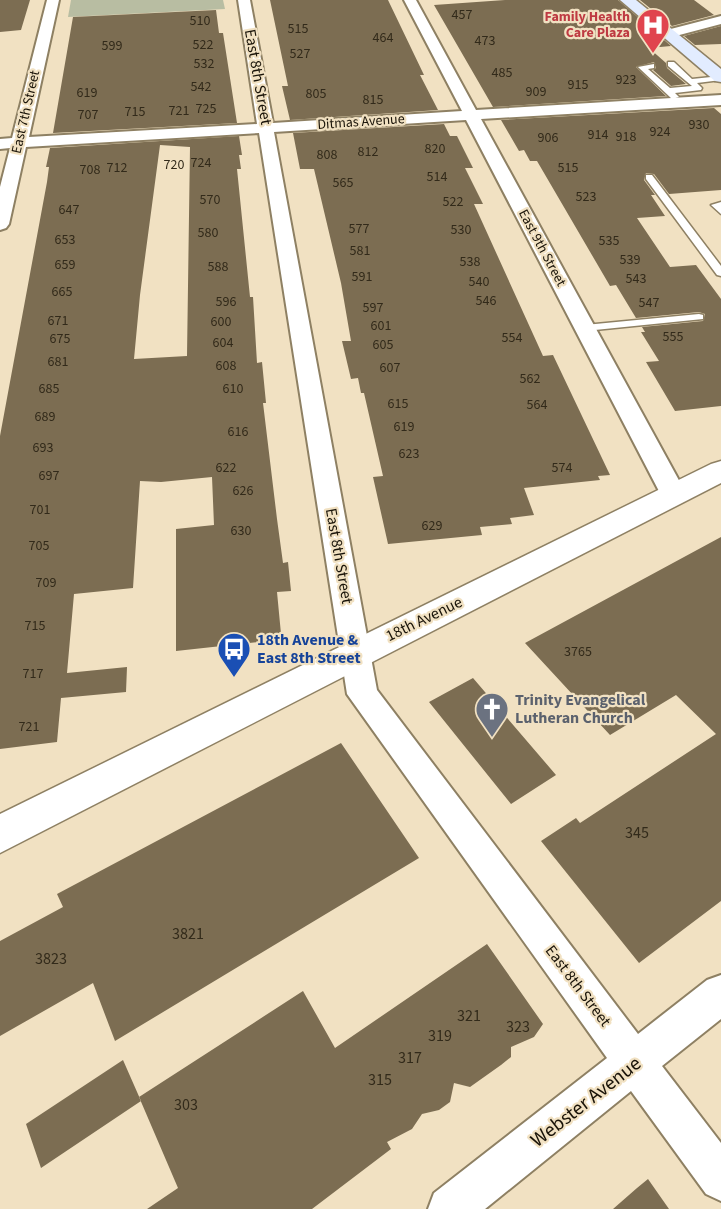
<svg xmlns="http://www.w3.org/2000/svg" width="721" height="1209" viewBox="0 0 721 1209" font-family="'Source Sans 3',sans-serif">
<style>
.green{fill:#b8bda2}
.building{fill:#7c6d52;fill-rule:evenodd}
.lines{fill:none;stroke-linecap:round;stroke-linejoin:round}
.service-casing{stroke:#8e8063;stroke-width:3}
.minor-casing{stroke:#8e8063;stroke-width:4}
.tertiary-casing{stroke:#8e8063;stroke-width:3}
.secondary-casing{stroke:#8e8063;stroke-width:3}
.service{fill:#fff;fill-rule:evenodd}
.minor{fill:#fff;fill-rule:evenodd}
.tertiary{fill:#fff;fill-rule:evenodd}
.secondary{fill:#e2ecff;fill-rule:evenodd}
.labels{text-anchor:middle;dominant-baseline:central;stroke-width:4.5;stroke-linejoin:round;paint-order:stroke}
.number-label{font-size:14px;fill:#322a1a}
.far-health-label{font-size:14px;font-weight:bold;fill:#be3a42;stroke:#f1e1c2;text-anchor:end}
.far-street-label{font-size:14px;fill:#191308;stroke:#f1e1c2}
.street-label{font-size:16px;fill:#191308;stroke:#f1e1c2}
.transit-label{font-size:16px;font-weight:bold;fill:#164399;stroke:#f1e1c2;text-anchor:start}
.worship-label{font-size:16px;font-weight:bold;fill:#5b616d;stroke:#f1e1c2;text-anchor:start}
.near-number-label{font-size:16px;fill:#322a1a}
.near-street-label{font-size:20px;fill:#191308;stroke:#f1e1c2}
</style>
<rect width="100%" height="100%" fill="#f1e1c2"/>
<path class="green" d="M71 0H223L225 9 68 17Z"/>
<path class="building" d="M0 0H30L21 30 0 32Z
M270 0H388L424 75H420L438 110 290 120 282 86H288Z
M505 0H618L671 46 649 48 666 63 667 68 686 84 671 86 653 70 656 68 654 62 636 67 666 96 493 107 434 5Z
M640 0H694L714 15 672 26Z
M216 10 219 33H223L237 123 53 133 73 17Z
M721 26V44L695 45 684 36Z
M714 108 721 114V190L669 194 654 174 646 173 644 180 655 195H651L665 216 637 218 670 267 696 265 721 299V406L675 411 646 362 659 361 641 332H645L642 327 703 321 705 314 699 312 636 318 616 285 610 286 537 161H530L524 150 519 151 501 120Z
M444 124 450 136H457L473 168H465L483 204H474L543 356 553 355 610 475 598 476 600 480 524 488 534 515 510 518 512 524 480 527 482 535 388 544 373 477 383 476 364 393H361L358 378 351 379 342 341H351L341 283 314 169H300L293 133Z
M239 136 242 155H239L241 169H237L250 297H253L257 363 262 362 266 403H263L277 519 283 563 288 562 291 591 277 592 281 634 267 635V641L176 651V529L214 525 212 477 161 482 140 481 133 588 74 594 67 673 127 667 126 692 61 698 57 742 0 749V436L47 182 49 167H46L50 148ZM160 145 190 147 187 356 134 359 140 295Z
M721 537V901L639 963 541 841 576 818 580 823 716 734 676 695 610 735 525 643Z
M473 678 556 775 511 804 429 702Z
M341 743 419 858 115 1041 93 983 0 1036V941L63 907 57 894Z
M487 944 543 1024 534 1037 511 1047V1057L501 1065 470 1087 454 1083 450 1102 439 1110 422 1114 412 1129 387 1142 391 1149 312 1209H147L178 1188 139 1097 303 991 335 1048Z
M123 1060 141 1101 41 1168 26 1124Z
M648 1179 669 1209H613L637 1188Z"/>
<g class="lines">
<defs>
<path id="service" d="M668 62H674L692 79 721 76V80L697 83 702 88 701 90 675 93 679 97 672 99 638 67 654 64V68L648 69 670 88 692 86 668 66Z
M646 175H652L721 266V276L717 275 646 179Z
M721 202V214L711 205Z
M699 314 703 315V319L585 331 579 328 585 325Z"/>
<path id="minor" d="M47 0H59L29 137 257 124 238 0H250L273 123 462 111 404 0H416L476 110 721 95V105L481 119 687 495 683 501 674 504 665 501 661 495 466 120 274 132 377 690 638 1034 707 980 721 975V1019L662 1066 721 1143V1201L706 1194 631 1091 485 1209H428L434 1193 607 1058 347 694 259 133 26 147 9 224 6 228 0 230V187L10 148 0 149V139L12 138Z
M721 16V24L668 38 661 34 663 31Z"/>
<path id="tertiary" d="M721 461V483L0 853V814L711 464Z"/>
<path id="secondary" d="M620 0H636L721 69V82L715 81Z"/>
</defs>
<use href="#service" class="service-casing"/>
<use href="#minor" class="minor-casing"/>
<use href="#tertiary" class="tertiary-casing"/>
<use href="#secondary" class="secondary-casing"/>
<use href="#service" class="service"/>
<use href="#minor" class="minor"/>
<use href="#tertiary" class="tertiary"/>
<use href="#secondary" class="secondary"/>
</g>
<defs>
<symbol id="hospital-pin" viewBox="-11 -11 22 30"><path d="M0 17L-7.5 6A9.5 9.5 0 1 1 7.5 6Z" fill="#e0444e" stroke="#f1e1c2"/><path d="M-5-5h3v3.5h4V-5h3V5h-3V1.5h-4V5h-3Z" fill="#fff"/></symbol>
<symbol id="bus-pin" viewBox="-11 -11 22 30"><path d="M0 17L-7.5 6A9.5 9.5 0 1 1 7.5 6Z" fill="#1a4fb4" stroke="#f1e1c2"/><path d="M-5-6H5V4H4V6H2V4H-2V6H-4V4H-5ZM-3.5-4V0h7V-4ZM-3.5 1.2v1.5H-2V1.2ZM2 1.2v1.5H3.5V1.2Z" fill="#fff"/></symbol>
<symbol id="church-pin" viewBox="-11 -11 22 30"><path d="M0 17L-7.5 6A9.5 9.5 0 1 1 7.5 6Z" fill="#6b7280" stroke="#f1e1c2"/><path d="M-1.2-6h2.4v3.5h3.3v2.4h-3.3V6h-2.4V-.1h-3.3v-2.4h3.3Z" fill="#fff"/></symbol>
</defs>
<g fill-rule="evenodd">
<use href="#hospital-pin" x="634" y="6" width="38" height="52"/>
<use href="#bus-pin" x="215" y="630" width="38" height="52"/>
<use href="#church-pin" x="473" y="690" width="38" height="52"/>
</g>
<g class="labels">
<g class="number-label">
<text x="462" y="15">457</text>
<text x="200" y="21">510</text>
<text x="298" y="29">515</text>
<text x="383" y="38">464</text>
<text x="485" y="41">473</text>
<text x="203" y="45">522</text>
<text x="112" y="46">599</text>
<text x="300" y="54">527</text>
<text x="204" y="64">532</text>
<text x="502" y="73">485</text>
<text x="626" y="80">923</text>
<text x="578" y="85">915</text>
<text x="201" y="87">542</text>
<text x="536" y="92">909</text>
<text x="87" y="93">619</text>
<text x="316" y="94">805</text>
<text x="373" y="100">815</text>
<text x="206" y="109">725</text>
<text x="179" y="111">721</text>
<text x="135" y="112">715</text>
<text x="88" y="115">707</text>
<text x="699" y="125">930</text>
<text x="660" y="132">924</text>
<text x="598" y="135">914</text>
<text x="626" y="137">918</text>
<text x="548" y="138">906</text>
<text x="435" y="149">820</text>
<text x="368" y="152">812</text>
<text x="327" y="155">808</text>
<text x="201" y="163">724</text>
<text x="174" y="165">720</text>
<text x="117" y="168">712</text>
<text x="568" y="168">515</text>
<text x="90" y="170">708</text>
<text x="437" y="177">514</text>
<text x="343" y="183">565</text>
<text x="586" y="197">523</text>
<text x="210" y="200">570</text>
<text x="453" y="202">522</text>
<text x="69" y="210">647</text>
<text x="359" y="229">577</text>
<text x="461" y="230">530</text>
<text x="208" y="233">580</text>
<text x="65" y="240">653</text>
<text x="609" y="241">535</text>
<text x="360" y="251">581</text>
<text x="630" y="260">539</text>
<text x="470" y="262">538</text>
<text x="65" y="265">659</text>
<text x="218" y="267">588</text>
<text x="362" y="277">591</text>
<text x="636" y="279">543</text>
<text x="479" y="282">540</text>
<text x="62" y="292">665</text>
<text x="486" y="301">546</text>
<text x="226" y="302">596</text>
<text x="649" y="303">547</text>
<text x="373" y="308">597</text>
<text x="58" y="321">671</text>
<text x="221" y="322">600</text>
<text x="381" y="326">601</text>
<text x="673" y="337">555</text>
<text x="512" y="338">554</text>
<text x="60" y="339">675</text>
<text x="223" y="343">604</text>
<text x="383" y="345">605</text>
<text x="58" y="362">681</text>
<text x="226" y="366">608</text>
<text x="390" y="368">607</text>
<text x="530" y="379">562</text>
<text x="49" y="389">685</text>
<text x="233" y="389">610</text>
<text x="398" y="404">615</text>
<text x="537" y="405">564</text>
<text x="45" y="417">689</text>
<text x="404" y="427">619</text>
<text x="238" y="432">616</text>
<text x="43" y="448">693</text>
<text x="409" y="454">623</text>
<text x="226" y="468">622</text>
<text x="562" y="468">574</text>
<text x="49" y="476">697</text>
<text x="243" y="491">626</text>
<text x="40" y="510">701</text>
<text x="432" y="526">629</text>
<text x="241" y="531">630</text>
<text x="39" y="546">705</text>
<text x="46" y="583">709</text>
<text x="35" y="626">715</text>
<text x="578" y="652">3765</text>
<text x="33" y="674">717</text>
<text x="29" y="727">721</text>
</g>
<g class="far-health-label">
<text x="630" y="17">Family Health<tspan x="630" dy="16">Care Plaza</tspan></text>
</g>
<g class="far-street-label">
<text transform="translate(26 112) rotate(-77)">East 7th Street</text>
<text transform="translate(361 122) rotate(-4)">Ditmas Avenue</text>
<text transform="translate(542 248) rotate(62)">East 9th Street</text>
</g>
<g class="street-label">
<text transform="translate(258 77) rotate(80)">East 8th Street</text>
<text transform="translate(339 556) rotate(80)">East 8th Street</text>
<text transform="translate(424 619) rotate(-26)">18th Avenue</text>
<text transform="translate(578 986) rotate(53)">East 8th Street</text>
</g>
<g class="transit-label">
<text x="257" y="640">18th Avenue &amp;<tspan x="257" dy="18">East 8th Street</tspan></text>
</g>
<g class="worship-label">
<text x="515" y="700">Trinity Evangelical<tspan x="515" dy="18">Lutheran Church</tspan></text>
</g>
<g class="near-number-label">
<text x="637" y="833">345</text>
<text x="188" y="934">3821</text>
<text x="51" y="959">3823</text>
<text x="469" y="1016">321</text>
<text x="518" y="1027">323</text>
<text x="440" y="1036">319</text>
<text x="410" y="1058">317</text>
<text x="380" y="1080">315</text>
<text x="186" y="1105">303</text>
</g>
<g class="near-street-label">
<text transform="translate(586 1102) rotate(-38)">Webster Avenue</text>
</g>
</g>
</svg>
